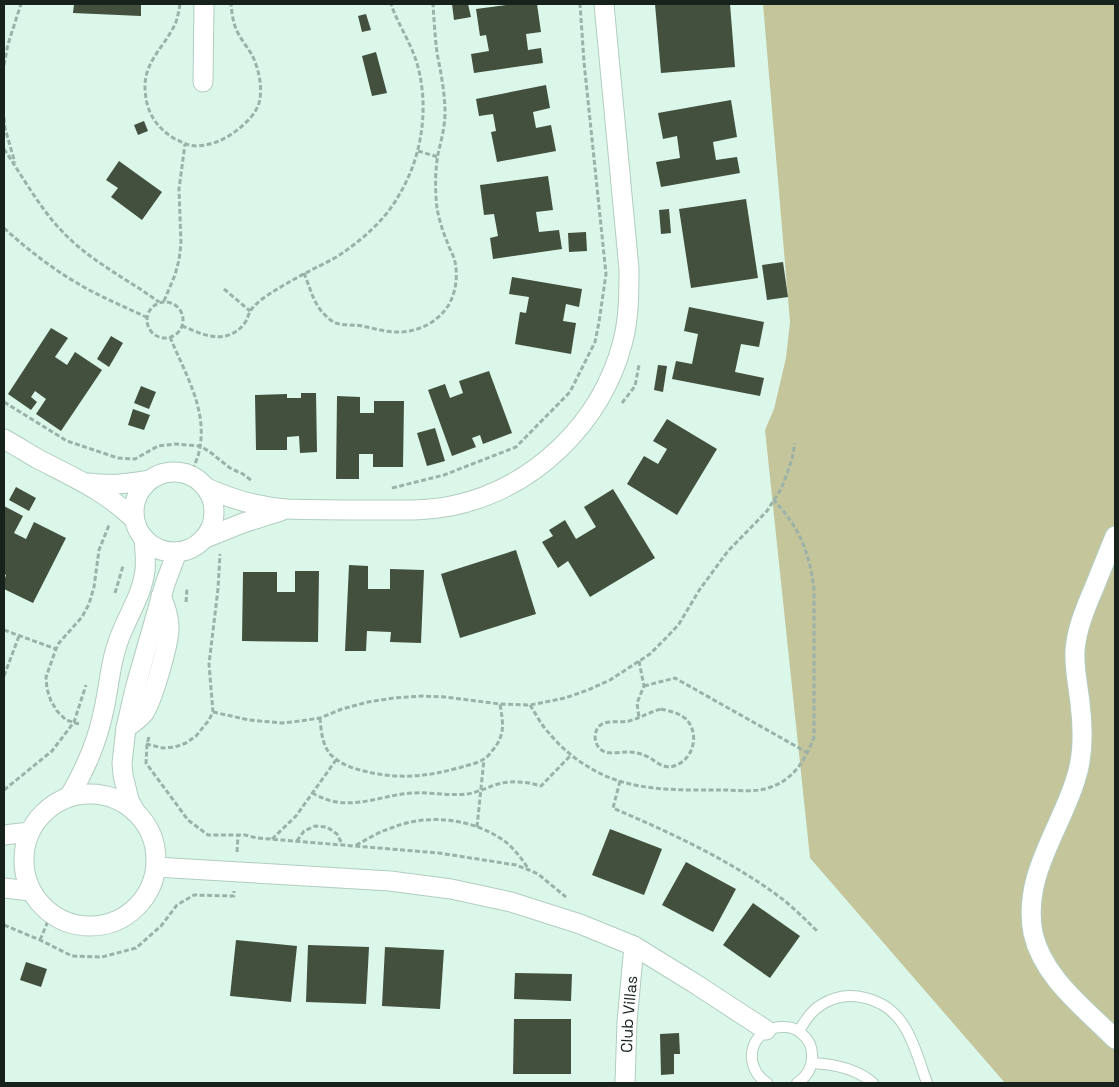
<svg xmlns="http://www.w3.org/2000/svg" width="1119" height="1087" viewBox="0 0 1119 1087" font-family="'Space Grotesk',sans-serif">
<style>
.green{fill:#c5c59c}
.building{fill:#42503d}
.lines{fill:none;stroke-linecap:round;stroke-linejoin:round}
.lane-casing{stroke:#b1cdc0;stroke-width:12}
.street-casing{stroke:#b1cdc0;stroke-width:21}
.path{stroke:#9bb2a8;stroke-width:3;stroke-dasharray:5 2.5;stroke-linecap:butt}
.lane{stroke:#fff;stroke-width:10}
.street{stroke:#fff;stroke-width:19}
.labels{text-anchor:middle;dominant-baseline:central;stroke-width:5;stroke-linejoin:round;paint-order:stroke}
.street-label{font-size:16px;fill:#17221d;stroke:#f8fefb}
</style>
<rect width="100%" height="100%" fill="#daf7ea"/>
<path class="green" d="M763 4H1115V1083H1005L810 858 765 430 774 409 786 358 790 322Z"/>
<path class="building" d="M74 4H141V16L73 13Z
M452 4H468L471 17 454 20Z
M513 4H537L541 32 526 34 528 50 541 48 543 63 474 73 471 54 489 51 486 35 480 36 476 9Z
M655 4H730L735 67 661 73Z
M366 14 371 30 362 32 358 16Z
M376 52 387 93 372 96 362 56Z
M546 85 550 108 533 112 536 128 551 125 556 151 497 162 491 132 496 131 493 114 479 116 476 99Z
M731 100 737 137 713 142 716 160 737 157 740 173 661 187 656 162 680 158 677 136 663 139 658 113Z
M144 121 148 131 138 135 134 125Z
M119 161 162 192 142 220 111 197 118 188 106 180Z
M548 176 553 210 536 212 539 232 559 230 562 249 493 259 490 238 498 236 494 214 484 215 480 185Z
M746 199 758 278 691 288 679 209Z
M669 209 671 233 661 234 659 210Z
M586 232 587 251 569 252 568 233Z
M783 262 788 297 767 300 762 265Z
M512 277 582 289 579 307 566 304 563 321 576 323 571 354 515 344 520 312 526 313 529 297 509 294Z
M689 307 764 322 759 347 741 344 735 372 764 378 760 396 672 379 676 361 692 364 698 334 684 331Z
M51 328 68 338 55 357 67 365 75 352 102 370 61 431 36 414 46 399 35 391 31 397 37 402 31 410 8 394Z
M111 336 123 343 109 367 97 359Z
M658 365 667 366 663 392 654 390Z
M489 371 512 433 483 444 480 435 472 438 476 447 452 456 428 390 445 384 450 398 463 393 459 381Z
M141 386 156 392 149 409 134 403Z
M301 393H316L317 452 300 453 299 436 287 437V450H256L255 395 287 394V398H301Z
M337 396 360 397V413H374V401H404L403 467H373V454H359V479H336Z
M133 409 150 415 144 430 128 425Z
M667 419 717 449 677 515 627 484 644 456 658 464 667 449 653 441Z
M435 428 445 461 427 466 417 433Z
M16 487 36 498 29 511 9 500Z
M613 489 655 558 590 597 568 561 558 568 542 542 553 536 549 530 565 520 576 539 596 527 584 507Z
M4 506 23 516 14 533 26 539 34 522 66 538 33 603 4 589V581L6 575 4 574Z
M516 550 536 614 460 638 441 574Z
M349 565 368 566V589H390V569L424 570 421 643 390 642 391 632 367 631 366 651H345Z
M295 571H319L318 642 242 641 243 572H277V592H295Z
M610 829 662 849 644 895 592 875Z
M686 862 736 889 713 932 662 905Z
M753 903 800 936 770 978 723 945Z
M236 940 297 946 291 1002 230 996Z
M308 945 369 947 366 1004 306 1002Z
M385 947 444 950 440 1009 382 1006Z
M26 962 47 969 41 987 20 980Z
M515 973 572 974 571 1001 514 999Z
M514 1019H571V1074H513Z
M679 1033 680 1054H674V1074L661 1075 660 1034Z"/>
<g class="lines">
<defs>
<path id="lane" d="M799 1031C805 1021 811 1011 821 1005 849 987 887 998 904 1026 915 1043 920 1064 927 1083
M812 1063C834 1064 856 1068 873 1083
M767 1083C740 1065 751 1026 784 1027 791 1027 797 1029 802 1034 808 1039 812 1046 812 1054 813 1067 808 1076 797 1083"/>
<g id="street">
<path d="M203 82 204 4"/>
<path d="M4 439C15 445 26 452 38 459 73 477 105 491 134 519"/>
<circle cx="174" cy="512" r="40"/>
<path d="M89 483C109 486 128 484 149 480"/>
<path d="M207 488C233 500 259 507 287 509 317 510 346 510 375 510 400 510 426 511 451 506 534 489 602 423 623 341 629 317 629 293 629 269L604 4"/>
<path d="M1115 536C1108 553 1101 571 1094 588 1085 609 1077 628 1075 650 1074 669 1078 684 1080 703 1083 727 1084 754 1076 778 1061 829 1022 876 1033 933 1043 978 1085 1008 1115 1039"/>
<path d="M203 539 243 523 281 511"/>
<path d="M126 728C132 724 139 719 144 713 152 702 170 641 169 627 169 616 165 606 161 596"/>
<circle cx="90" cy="860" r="66"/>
<path d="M69 797C85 770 98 740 104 709 109 687 110 665 117 645 125 619 142 597 145 570 146 559 145 549 144 539"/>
<path d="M135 811 129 800 123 775 122 763 126 728 136 685 165 584 177 552"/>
<path d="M4 835 30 832"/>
<path d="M156 867 390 881 451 889 511 902 580 924 634 946 694 983 766 1030"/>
<path d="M4 888 31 891"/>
<path id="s1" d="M625 1083 627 1022 634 946"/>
</g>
</defs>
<use href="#lane" class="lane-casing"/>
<use href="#street" class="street-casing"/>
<path class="path" d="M180 4C179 10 178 16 176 22 167 44 145 60 145 86 145 110 155 127 175 139 182 142 188 146 197 146 214 145 228 138 241 127 248 121 256 113 259 103 263 88 259 69 252 55 248 48 242 41 238 33 233 24 232 14 231 4
M4 65 8 44 21 4
M4 118 5 128 15 163
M4 149C25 180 43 215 72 241 98 265 130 281 159 302
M418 151 438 157
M4 228C28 250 54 270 82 286 103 298 125 307 146 317
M304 273C310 287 313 303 324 314 338 329 345 323 362 326 373 328 385 332 396 332 416 333 437 323 448 306 456 293 458 276 455 262 454 256 450 250 448 244 443 232 439 220 437 208 435 191 435 171 438 154 441 141 445 127 445 113 445 93 441 73 437 53 435 37 434 20 433 4
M224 289 250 311
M164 301 175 275 179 260 181 244 179 189 185 144
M147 320a18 18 0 1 1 36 0a18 18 0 1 1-36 0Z
M182 326C191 329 202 335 211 336 225 339 239 333 246 321 248 317 249 313 251 310 257 302 266 296 274 291 284 285 294 279 304 274 316 267 329 262 341 254 363 239 386 219 399 195 422 157 429 109 418 67 412 44 398 25 391 4
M170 337C186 376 210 413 198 456 196 462 193 468 191 474
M4 402 67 441 118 458 135 459 158 446 175 444 200 446 210 452 230 468 243 474 252 481
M622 403 635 386 639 365
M392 488 444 475 516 447 570 392 595 342 599 322 606 274 584 62 580 4
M115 593 123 566
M186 602 187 588
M4 630 56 649
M639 661 644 686 637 703 639 718
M4 676 19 636
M644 686 675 678 808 753
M530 705C536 714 541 725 549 733 561 748 576 760 592 769 630 792 680 790 722 790 738 790 756 793 771 787 794 779 806 759 814 737V589C809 551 800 529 774 500
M661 709C670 711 679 713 686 719 700 733 694 760 674 766 664 769 658 763 650 758 643 754 636 752 628 752 621 752 612 754 605 752 594 748 591 731 602 724 610 720 621 723 629 721 640 718 650 712 661 709Z
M213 712 249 720 282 723 300 721 320 718 342 709 368 702 394 698 422 696 445 697 500 704 530 705 565 698 588 690 610 680 650 654 666 638 679 624 700 589 728 551 767 511 781 489 787 474 792 459 795 443
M320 718C321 730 322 744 330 754 339 763 349 767 360 770 397 780 426 777 462 767 469 765 478 763 484 759 487 757 490 754 492 751 506 735 503 723 500 704
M79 724 66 720 57 711 51 701 47 689 46 677 56 649 59 643 82 617 89 604 94 587 99 550 109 525
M149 737 147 744 146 763 188 820 208 835H245L257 838 439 853 516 865 529 870 538 874 566 897
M146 744 163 748 175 747 186 743 196 736 209 720 213 712 209 664 218 589 220 554
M620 781 613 808C671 833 730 860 781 898 794 908 806 920 818 932
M4 790 52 751 74 722 86 685
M312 793C320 797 328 801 337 802 363 806 388 794 413 793 431 792 449 796 467 794 475 793 484 789 492 786 508 780 525 781 541 786L571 755
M477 827 484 759
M272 839 296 816 336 760
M297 841 304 831 315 826 327 827 337 834 342 844
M356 845C368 839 380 831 394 827 430 813 476 819 507 843 516 851 523 860 529 870
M237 852 238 836
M4 925 40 940 72 956 102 957 136 948 161 926 177 905 194 895 234 896V891
M40 940 51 914"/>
<use href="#lane" class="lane"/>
<use href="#street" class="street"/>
</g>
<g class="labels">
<g class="street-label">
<text stroke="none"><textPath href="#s1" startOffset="69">Club Villas</textPath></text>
</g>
</g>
<rect width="1119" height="1087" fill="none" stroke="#17221d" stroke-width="10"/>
</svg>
